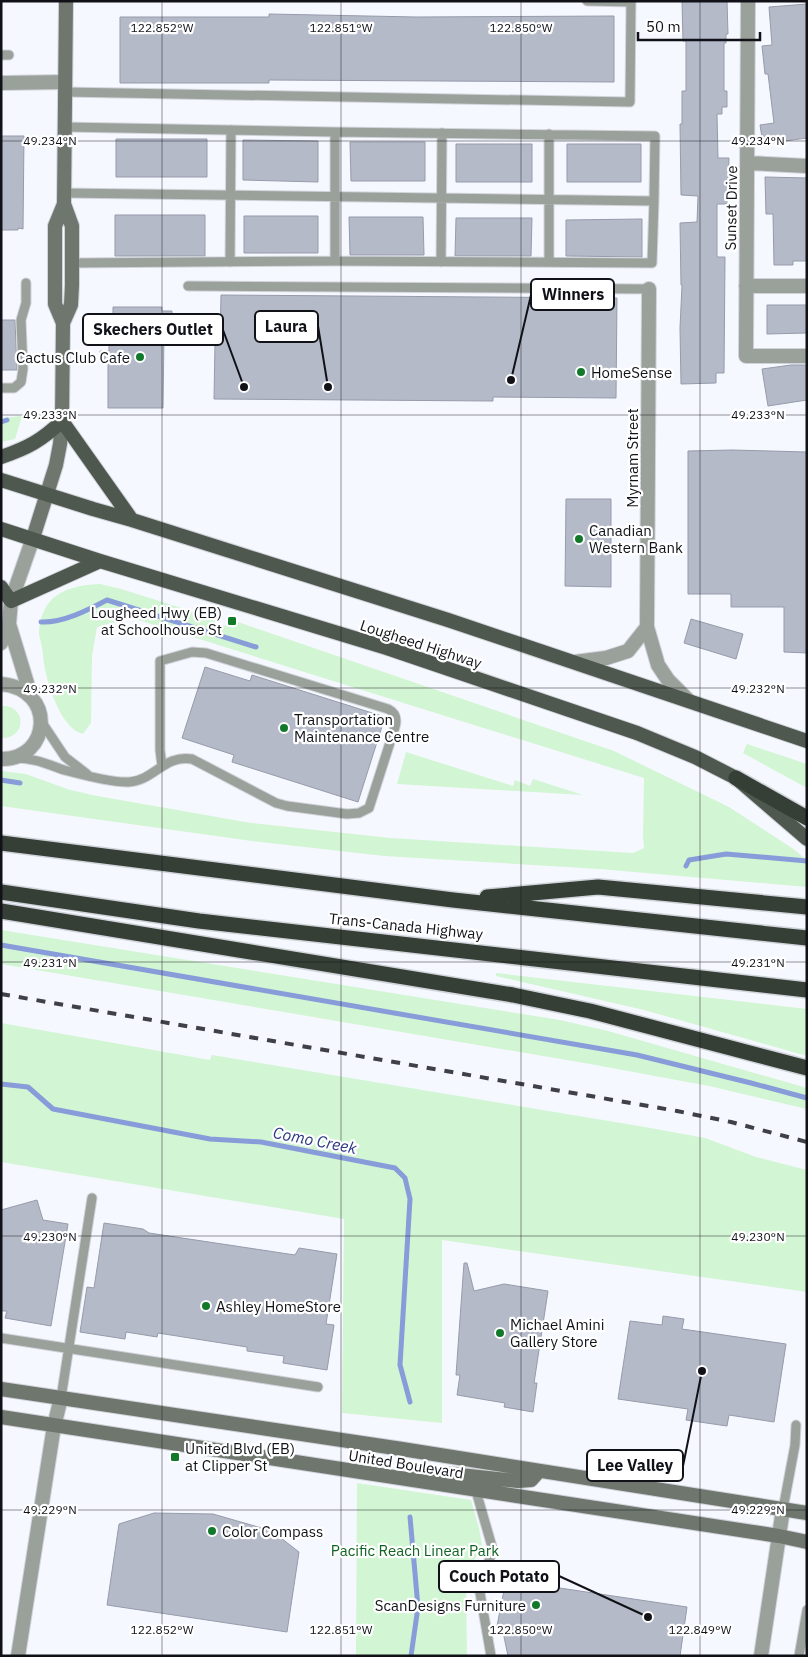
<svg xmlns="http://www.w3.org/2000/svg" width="808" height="1657" viewBox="0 0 808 1657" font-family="'IBM Plex Sans',sans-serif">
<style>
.green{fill:#d2f5d3}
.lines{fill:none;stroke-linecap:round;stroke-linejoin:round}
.stream{stroke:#889cda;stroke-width:5}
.building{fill:#b5bac9;stroke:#969baa}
.service-casing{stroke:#d1d3da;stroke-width:11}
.minor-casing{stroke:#d1d3da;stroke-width:16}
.secondary-casing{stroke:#d1d3da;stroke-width:16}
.primary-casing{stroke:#d1d3da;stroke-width:16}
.motorway-casing{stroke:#d1d3da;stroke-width:18}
.service{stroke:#9aa09a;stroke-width:9}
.minor{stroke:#9aa09a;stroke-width:14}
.secondary{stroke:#6e766e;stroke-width:14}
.primary{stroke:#4f584f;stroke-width:14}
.motorway{stroke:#353f35;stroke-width:15}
.rail{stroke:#404147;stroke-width:4;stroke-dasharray:9 9;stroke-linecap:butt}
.ticks{fill:none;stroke:#111218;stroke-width:1;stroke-opacity:0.45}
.poi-dot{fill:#12782a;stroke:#fff;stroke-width:2}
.labels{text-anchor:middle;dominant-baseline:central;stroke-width:4.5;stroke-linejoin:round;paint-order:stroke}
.street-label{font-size:15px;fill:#111218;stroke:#fff}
.poi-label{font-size:15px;fill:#111218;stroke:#fff;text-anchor:start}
.park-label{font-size:15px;fill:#116423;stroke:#fff}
.water-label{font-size:16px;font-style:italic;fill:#2a3983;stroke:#fff}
.ticks-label{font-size:12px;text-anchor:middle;fill:#111218;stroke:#fff;stroke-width:4.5;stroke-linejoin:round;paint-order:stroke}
.leader{fill:none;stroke:#111218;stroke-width:2}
.callout-dot{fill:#111218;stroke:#fff;stroke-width:2}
.callout{fill:#fff;stroke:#111218;stroke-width:2}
.callout-label{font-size:16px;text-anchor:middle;font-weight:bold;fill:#111218}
</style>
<rect width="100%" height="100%" fill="#f6f8ff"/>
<path class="green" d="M22 416 15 439 1 442V418Z
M100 584 121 589 217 619 216 623 233 628 236 622H238L614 751 729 807 792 848 807 860V887L599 869 384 856 252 841 1 806V771L26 774 67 789 92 795 251 823 390 838 633 853 644 848 643 837 644 778 132 618 97 627 92 656 91 723 83 734C61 729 47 684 44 663 43 658 43 653 42 648 42 643 39 638 39 633 39 624 42 612 48 604 60 588 81 585 100 584Z
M1 706C27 704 27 739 1 738Z
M747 744 807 764V788L743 753Z
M406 752 513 786 515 780 530 786 533 779 583 795 397 784Z
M1 930 560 1020 608 1031 807 1088V1109L709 1086 590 1064 1 964Z
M496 973 807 1009V1056L644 1010 496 976Z
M1 1023 210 1060 212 1055 645 1127 705 1138 756 1157 807 1170V1292L442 1240V1423L342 1413 344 1219 1 1162Z
M357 1483 471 1500 479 1528 482 1545 466 1577 467 1656H356Z"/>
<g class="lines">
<path class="stream" d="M1 422 7 420
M41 622C63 623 88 610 107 600L256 647
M1 780 20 783
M686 866 689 860 726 854 807 861
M1 945 637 1055 751 1083 807 1098
M1 1084 28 1087 53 1109 210 1139 261 1142 395 1168 405 1178 410 1199 400 1365 410 1402
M410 1517 418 1607 411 1656"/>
</g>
<path class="building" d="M682 1H727L728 34H726V43H724V91H727V107H722V114H717L718 158H729L727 204H717V257H725L724 373H716V383L681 384 680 328 682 285H681L680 223 697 222 698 196 681 195 680 124H682V91H686V41H683Z
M807 4V138L763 144 760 125 774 123 768 74H765L762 46 772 45 769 7Z
M269 14 416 17 614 16V82L269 80V83H120V17H269Z
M1 136H24L23 229 18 228V230H1Z
M116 139H207V177H116Z
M243 140 318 141V182L243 180Z
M350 142H425V181H351Z
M456 144H532V182H456Z
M567 144H641V182H567Z
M765 177 807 178V261H793V265H774L773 214H766Z
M115 215H205V256H115Z
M244 216H318V253H244Z
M349 217H423L424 255H350Z
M456 218H532L531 256H455Z
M642 219V257L566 256V220Z
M221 295 617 298 616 398 493 397V401L214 399 215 343H220Z
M767 305H807V333L767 334Z
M113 307H162V311H172V333H164L163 408H108V363H100V351H109V342H113Z
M1 320H15L17 370H1Z
M791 365H807V400L768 406 762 369Z
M732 450 807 452V653L784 652V607H731V594H688V451Z
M566 499H611V587L565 586Z
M691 619 743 634 736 659 684 643Z
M205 667 250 681 252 675 385 717 358 802 232 762 234 755 182 738Z
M37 1200 43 1220 68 1224 51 1326 5 1318 7 1311H1V1210Z
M104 1223 143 1229 149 1233 295 1255 299 1248 337 1254 326 1324 334 1325 327 1370 283 1363 284 1356 247 1351V1347L158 1333 157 1337 126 1332 125 1339 80 1332 87 1287 94 1288Z
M464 1263H467L474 1291 504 1284 548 1291 534 1383H537L533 1412 504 1407 505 1403 457 1395 460 1375H456Z
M663 1316 684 1319 682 1329 786 1344 774 1422 729 1415 727 1426 686 1420 688 1409 618 1399 630 1321 662 1325Z
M154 1513 213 1514 272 1531 299 1552 287 1632 107 1605 119 1524Z
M506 1580 687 1607 680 1656H508L502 1627 497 1626Z"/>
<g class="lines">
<defs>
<path id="service" d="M1 55H9
M65 92 630 102 631 2 587 1
M64 127 335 132 655 136 654 201
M335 132V261
M549 134V262
M64 193 654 201 652 263 335 261 72 263
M230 262 231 130
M441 262 442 133
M188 286 649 289
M1 388H14L21 382 23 369 21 320 26 303V283
M41 721 65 757 87 774
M16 758C34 758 47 764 64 770 79 774 114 783 129 782 153 781 165 754 192 759L276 803 287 806 347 814 359 813 369 808 395 727C397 720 396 713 388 709L206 653 192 652 160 661V750L162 766
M1 1338 318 1387
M61 1398 92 1198
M476 1491 493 1550 479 1587 491 1656
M783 1509 795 1445 796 1425
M799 1656 807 1610"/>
<path id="minor" d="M748 1 746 356H807
M1 83 65 82
M748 163 807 166
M746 286H807
M649 289 647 627 658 665 668 680 689 701
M9 624 31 696
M1 643 9 624 11 601 33 538
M575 662 606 658 628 651 647 627
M1 684C57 689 51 760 1 759
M18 1656 54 1426 61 1398
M761 1656 783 1509"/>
<path id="secondary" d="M63 323 55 304V226L64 204 66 1
M33 538 56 465 60 444 62 421 63 323 71 305 72 285V226L64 204
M1 1389 402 1449 807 1513
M1 1417 779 1536 807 1542
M418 1476 450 1474 518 1481 531 1480 539 1471"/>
<path id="primary" d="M1 457C28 448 42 440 62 421L132 520
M1 480 93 509 132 520 448 620 807 741
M1 529 100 561 387 648 637 733 695 757 736 778 807 839
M1 587 11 601 100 561"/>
<path id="motorway" d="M736 778 807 818
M1 843 453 900 807 938
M1 892 199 921 807 990
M487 897 598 887 807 907
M1 911 513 995 590 1011 807 1068"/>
</defs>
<use href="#service" class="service-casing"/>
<use href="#minor" class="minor-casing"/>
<use href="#secondary" class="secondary-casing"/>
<use href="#primary" class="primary-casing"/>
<use href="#motorway" class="motorway-casing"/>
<use href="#service" class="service"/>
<use href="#minor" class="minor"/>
<use href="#secondary" class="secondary"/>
<use href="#primary" class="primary"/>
<use href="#motorway" class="motorway"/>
<path class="rail" d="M1 994 677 1111 731 1122 807 1142"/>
</g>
<path class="ticks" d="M162 1V1656M341 1V1656M521 1V1656M700 1V1656M1 141H807M1 415H807M1 688H807M1 962H807M1 1236H807M1 1510H807"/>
<g class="poi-dot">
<circle cx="140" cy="357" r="5"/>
<circle cx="581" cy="372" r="5"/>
<circle cx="579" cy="539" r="5"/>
<rect x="227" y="616" width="10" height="10" rx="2.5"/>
<circle cx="284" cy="728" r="5"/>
<circle cx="206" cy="1306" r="5"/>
<circle cx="500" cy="1333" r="5"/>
<rect x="170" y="1452" width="10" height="10" rx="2.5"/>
<circle cx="212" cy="1531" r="5"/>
<circle cx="536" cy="1605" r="5"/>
</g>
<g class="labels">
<g class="street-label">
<text transform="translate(731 208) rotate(-89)">Sunset Drive</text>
<text transform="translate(632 458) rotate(-90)">Myrnam Street</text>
<text transform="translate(421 644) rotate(18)">Lougheed Highway</text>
<text transform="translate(406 926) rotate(6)">Trans-Canada Highway</text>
<text transform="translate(406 1464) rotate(9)">United Boulevard</text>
</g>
<g class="poi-label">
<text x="130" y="357" text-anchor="end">Cactus Club Cafe</text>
<text x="591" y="372">HomeSense</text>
<text x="589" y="530">Canadian<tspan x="589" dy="17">Western Bank</tspan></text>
<text x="222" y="612" text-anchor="end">Lougheed Hwy (EB)<tspan x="222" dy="17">at Schoolhouse St</tspan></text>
<text x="294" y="719">Transportation<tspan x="294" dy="17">Maintenance Centre</tspan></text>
<text x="216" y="1306">Ashley HomeStore</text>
<text x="510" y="1324">Michael Amini<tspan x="510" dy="17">Gallery Store</tspan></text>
<text x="185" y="1448">United Blvd (EB)<tspan x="185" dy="17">at Clipper St</tspan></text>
<text x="222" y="1531">Color Compass</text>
<text x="526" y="1605" text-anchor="end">ScanDesigns Furniture</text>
</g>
<g class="park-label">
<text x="415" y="1550">Pacific Reach Linear Park</text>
</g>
<g class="water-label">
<text transform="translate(315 1140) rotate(11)">Como Creek</text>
</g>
</g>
<g class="ticks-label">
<text x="162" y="32">122.852°W</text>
<text x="341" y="32">122.851°W</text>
<text x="521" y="32">122.850°W</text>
<text x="50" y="145">49.234°N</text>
<text x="758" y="145">49.234°N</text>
<text x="50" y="419">49.233°N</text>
<text x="758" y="419">49.233°N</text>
<text x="50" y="693">49.232°N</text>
<text x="758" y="693">49.232°N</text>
<text x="50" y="967">49.231°N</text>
<text x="758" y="967">49.231°N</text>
<text x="50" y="1241">49.230°N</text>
<text x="758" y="1241">49.230°N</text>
<text x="50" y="1514">49.229°N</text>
<text x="758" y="1514">49.229°N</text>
<text x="162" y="1634">122.852°W</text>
<text x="341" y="1634">122.851°W</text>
<text x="521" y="1634">122.850°W</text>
<text x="700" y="1634">122.849°W</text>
</g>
<path class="leader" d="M511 380L531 295M328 387L318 326M244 387L223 330M702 1371L683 1466M648 1617L559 1576"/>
<g class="callout-dot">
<circle cx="511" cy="380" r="5"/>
<circle cx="328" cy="387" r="5"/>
<circle cx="244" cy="387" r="5"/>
<circle cx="702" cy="1371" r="5"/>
<circle cx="648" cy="1617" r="5"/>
</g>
<g class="callout">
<rect x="531" y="279" width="83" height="31" rx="5"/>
<rect x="255" y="311" width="63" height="31" rx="5"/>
<rect x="83" y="314" width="140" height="31" rx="5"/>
<rect x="587" y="1450" width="96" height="31" rx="5"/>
<rect x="439" y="1561" width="120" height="31" rx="5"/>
</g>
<g class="callout-label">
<text x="573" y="300">Winners</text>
<text x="286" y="332">Laura</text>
<text x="153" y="335">Skechers Outlet</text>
<text x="635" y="1471">Lee Valley</text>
<text x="499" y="1582">Couch Potato</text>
</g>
<rect width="808" height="1657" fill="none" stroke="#111218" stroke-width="5"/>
<path d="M638 32v8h122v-8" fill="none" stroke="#111218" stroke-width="2.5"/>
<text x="646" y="32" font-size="15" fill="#111218" stroke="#ffffff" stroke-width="4" paint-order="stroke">50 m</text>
</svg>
